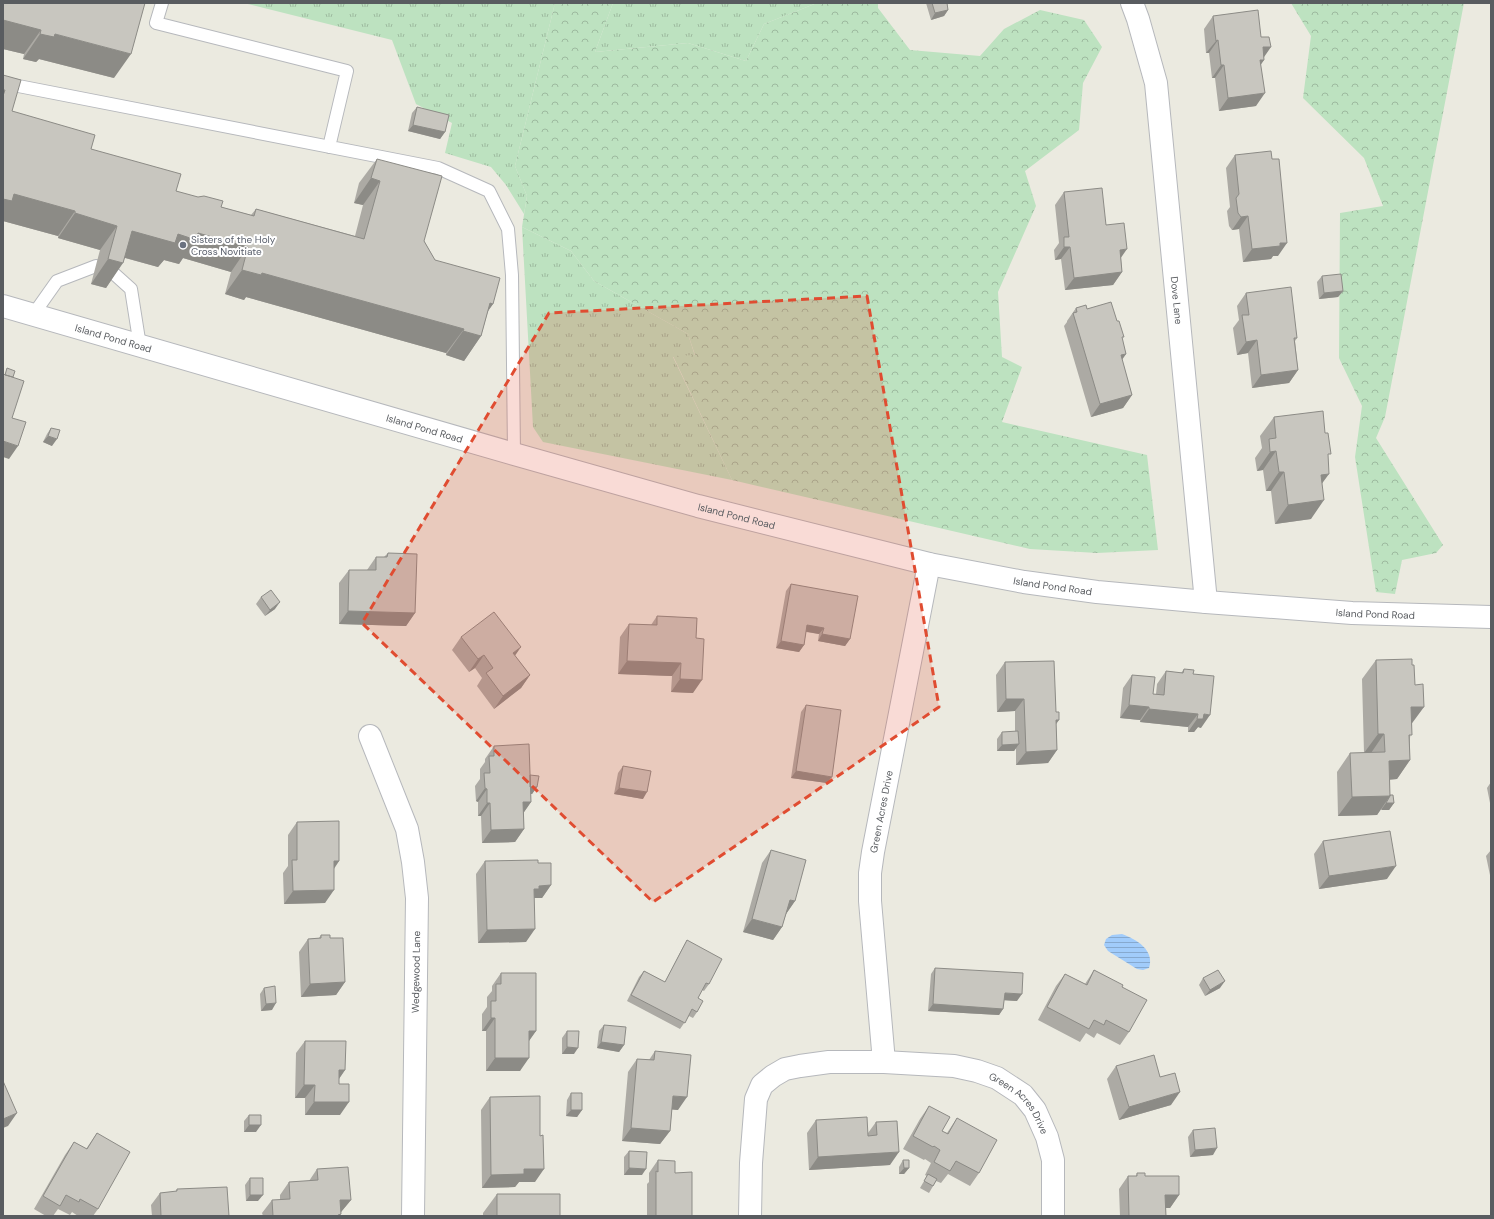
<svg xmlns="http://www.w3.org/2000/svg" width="1494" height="1219" viewBox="0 0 1494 1219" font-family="'DM Sans',sans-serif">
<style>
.grass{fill:url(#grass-tufts)}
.forest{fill:url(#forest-crowns)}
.water{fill:url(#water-rules)}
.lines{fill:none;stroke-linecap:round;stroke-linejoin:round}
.service-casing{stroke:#b6b8bc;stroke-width:14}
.minor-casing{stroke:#b6b8bc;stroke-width:24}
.service{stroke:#fff;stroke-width:12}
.minor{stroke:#fff;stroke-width:22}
.wall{fill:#acaaa4}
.shaded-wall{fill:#8c8b86}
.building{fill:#c8c6bf;stroke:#8c8b86}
.marked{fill:#e04c31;fill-opacity:0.2;stroke:#e04c31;stroke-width:3;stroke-dasharray:8 5;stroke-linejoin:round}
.worship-dot{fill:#6b7280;stroke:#fff;stroke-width:1.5}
.labels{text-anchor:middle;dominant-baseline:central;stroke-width:4;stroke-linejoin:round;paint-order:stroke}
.worship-label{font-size:10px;fill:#5b616d;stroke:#fff;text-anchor:start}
.street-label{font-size:10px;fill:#595c60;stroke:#fff}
</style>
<defs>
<pattern id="grass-tufts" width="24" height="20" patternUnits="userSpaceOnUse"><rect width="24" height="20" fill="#bde2c0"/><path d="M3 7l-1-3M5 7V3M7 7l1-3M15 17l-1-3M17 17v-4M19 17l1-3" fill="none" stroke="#9dba9f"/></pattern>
<pattern id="forest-crowns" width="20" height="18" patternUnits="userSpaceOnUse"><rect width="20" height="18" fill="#bde2c0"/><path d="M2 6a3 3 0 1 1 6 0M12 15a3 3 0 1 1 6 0" fill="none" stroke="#9dba9f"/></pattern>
<pattern id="water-rules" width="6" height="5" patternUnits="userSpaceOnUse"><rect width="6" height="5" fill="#a1ccfb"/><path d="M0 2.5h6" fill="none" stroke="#86a9cf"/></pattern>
</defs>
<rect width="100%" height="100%" fill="#ebeae0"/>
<path class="grass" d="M244 3H555L515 166 527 196 524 214 506 185 491 167 445 153 452 123 416 104 392 40Z
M613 3H817L764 24 746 61 688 43 595 52Z
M522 227 571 251 594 281 688 334 695 356 673 357 732 480 543 442 533 427Z"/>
<path class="forest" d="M555 3H613L595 52 688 43 746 61 764 24 817 3H878V8L910 50 980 56 1004 29 1040 10 1084 20 1102 47 1083 83 1079 130 1025 171 1036 206 998 292 1002 357 1022 367 1002 422 1147 455 1158 550 1097 553 1030 549 732 480 673 356 695 355 688 334 594 281 571 251 522 227 527 196 515 166Z
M1291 3H1464L1385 417 1376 438 1443 545 1436 553 1402 560 1395 594 1376 592 1355 457 1362 406 1339 358 1340 213 1383 206 1364 158 1303 98 1311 36Z"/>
<path class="water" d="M1122 934C1136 939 1155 950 1149 968L1143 970 1137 969 1108 951 1104 945 1106 939 1112 935Z"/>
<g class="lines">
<defs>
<path id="service" d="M162 3 156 23 347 71 329 147
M3 83 438 168 489 191 508 229 512 275 514 454
M33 315 57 281 96 266 111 271 131 289 140 346"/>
<g id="minor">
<path id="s1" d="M1132 3 1138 19 1156 83 1206 602"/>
<path id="s2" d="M3 306 514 454 698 506 929 564 1024 582 1097 592 1206 602 1352 613 1491 617"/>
<path d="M370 736 407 829 413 862 417 898 413 1216"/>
<path id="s3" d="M884 1062 870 901V873L873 852 929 564"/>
<path id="s4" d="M750 1216 751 1163 756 1099 762 1085 773 1076 785 1069 800 1066 829 1062H884L954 1066 977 1071 997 1078 1023 1095 1035 1110 1047 1137 1053 1160V1216"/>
</g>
</defs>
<use href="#service" class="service-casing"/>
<use href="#minor" class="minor-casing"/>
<use href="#service" class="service"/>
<use href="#minor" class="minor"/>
</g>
<path class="wall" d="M3 3 114 78 39 59 36 62 23 59 24 54 3 49Z
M926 3H947L948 10 944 16 931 20Z
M1213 16 1264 56V60L1261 64 1256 106 1219 111 1215 78H1212L1209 53H1206L1204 29Z
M3 75 12 111 176 191 221 207 251 215 256 209 355 236 363 205 354 203 359 183 377 159 435 260 493 304 488 311 481 336 464 361 446 355V353L246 297 244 300 225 294 231 272 183 258 179 264 164 260 158 267 125 258 106 288 91 284 100 250 58 238V236L3 221Z
M417 107 445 132 440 139 408 131 412 113Z
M1235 155 1278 256H1273L1271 259 1243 262 1239 229 1232 230 1229 226 1227 211 1230 207 1226 168Z
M1064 192 1106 225 1121 258 1122 272 1113 285 1065 290 1061 259 1055 260 1054 250 1059 243 1055 205Z
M1322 276 1343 291 1338 297 1319 299 1317 282Z
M1246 293 1297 338 1295 341 1298 370 1289 383 1252 388 1248 353 1237 355 1233 328 1239 320 1237 306Z
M1076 308 1087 309 1122 339 1126 354 1122 360 1132 395 1123 408 1091 417 1064 326 1067 322V321Z
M1274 417 1328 457 1322 484 1311 519 1275 524 1271 491H1266L1263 470 1257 471 1255 458 1262 448 1260 436Z
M51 428 52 446 43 442 47 434Z
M388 553 415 613 406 626 339 624V583L349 570H367L376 557H384Z
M791 584 850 639 845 646 818 641 819 634 806 632 804 645 799 652 776 648 786 591Z
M261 597 275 609 265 616 256 604Z
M657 616 697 618 693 693 671 692 672 676 618 674 620 637 629 624 651 625Z
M461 637 515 656 530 675 521 688 494 709 477 686 482 678 475 668 469 672 452 650Z
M1376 660 1412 724 1410 738V760L1397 779 1390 780V795L1394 803 1389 810 1381 809 1377 815 1338 816 1337 772 1350 753H1364L1362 679Z
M1005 662 1056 724 1057 750 1048 763 1016 765V748L1014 751H997V739L1002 732H1015V711L997 712 996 675Z
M1184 669 1193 674 1201 728 1198 727 1194 732H1188V727L1140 722V720L1120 718 1123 688 1132 675 1153 694H1156L1157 684 1166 671 1181 673Z
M806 705 827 783 791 778 801 712Z
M494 746 530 775 537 787 532 794H531V802L524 812V829L515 842 482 843 481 816H478V802L476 801 475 786 480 779V769L485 762V759Z
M623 766 643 799 614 794 618 773Z
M1491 782V808L1487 788Z
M297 822 339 861 334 869 325 903 284 904 283 873 288 866V835Z
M1323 841 1387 879 1319 889 1314 854Z
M771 850 795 901 786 914 782 927 773 940 743 932 762 863Z
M1491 850V880L1486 856Z
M485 861 538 863 551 885 542 898H534L526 942 478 943 476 874Z
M321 935 330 938 345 982 336 995 301 997 299 952 308 939 319 938Z
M687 940 709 984 704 991 702 990 698 998 697 1012 693 1018 689 1016 680 1029 627 1001 639 977 644 971 665 982 683 947Z
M935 968 1017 1001 1004 1000 1003 1009 999 1015 928 1011 931 974Z
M1094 970 1122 987 1129 1032 1120 1045 1097 1033 1094 1038 1086 1033 1080 1042 1038 1020 1056 986 1065 974 1085 984Z
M501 973 536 1031 529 1040 520 1071H486V1031H482V1014L487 1007V997L492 991V986Z
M1203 978 1220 988 1205 996 1199 985Z
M264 988 272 1010 261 1011 260 994Z
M604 1025 624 1045 619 1052 597 1048 599 1031Z
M567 1031 574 1054H562V1038Z
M305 1041 345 1070 339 1079 340 1115H305V1098H295L296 1053Z
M655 1051 678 1110 672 1109 670 1131 660 1144 622 1141 628 1072 637 1059 649 1060Z
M1116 1066 1160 1077 1171 1105 1119 1120 1107 1079Z
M571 1093 582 1110 577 1117 566 1116 567 1100Z
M490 1097 540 1136 535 1182H519L515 1187 482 1188 481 1110Z
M929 1106 942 1131 947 1133 957 1118 979 1173 970 1186 948 1174 941 1183 936 1181 929 1193 920 1188 927 1176 925 1175 931 1163 925 1159 924 1160 903 1149 920 1119Z
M249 1115 256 1132H244V1121Z
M816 1120 868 1133 876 1122 890 1165 809 1170 807 1133Z
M1193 1130 1213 1155 1190 1157 1188 1137Z
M97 1133 98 1209 93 1216H78L72 1212 70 1215 58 1209 53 1216H46L34 1209 65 1155 74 1142 86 1149Z
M629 1151 642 1175H624V1157Z
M658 1160 692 1216H647V1184L649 1182V1173Z
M903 1160 909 1168 904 1174H899V1167Z
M317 1169 351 1200 341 1212V1214L340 1216H263L262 1213 272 1200H280V1195L289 1182 309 1181Z
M1137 1173 1145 1176 1179 1195 1170 1208H1166V1216H1120L1119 1189 1128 1176H1136Z
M250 1178 258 1201H246L245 1185Z
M177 1189 229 1216H152L151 1205 160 1193 175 1192Z
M497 1194 560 1216H483V1213Z"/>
<path class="shaded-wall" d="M948 10 944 16 931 20 935 13Z
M3 20 41 30 24 54 3 49Z
M40 34H55L131 54 114 78 39 59 36 62 23 59Z
M1218 40 1209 53H1206L1216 41Z
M1263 47H1271L1262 60Z
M1260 60H1264L1255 73Z
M1221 65H1224L1215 78H1212Z
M1265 93 1256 106 1219 111 1228 98Z
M413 125 445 132 440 139 408 131Z
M371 178 380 181 363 205 354 203Z
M14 194 75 211 58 236 3 221V199Z
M75 213 117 226 100 250 58 238Z
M1248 216 1239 229 1232 230 1241 217Z
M132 231 178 234 198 233 248 247 231 272 183 258 179 264 164 260 158 267 115 255Z
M1280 243H1287L1278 256H1273L1271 259 1243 262 1252 249Z
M1064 247H1070L1061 259 1055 260Z
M1127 249 1118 262 1120 250Z
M108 259 123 263 106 288 91 284Z
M242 270 262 273 464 329 446 353 246 297 244 300 225 294Z
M1122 272 1113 285 1065 290 1074 278Z
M1343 291 1338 297 1319 299 1324 293Z
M490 303 493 304 476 328Z
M463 331 481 336 464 361 446 355Z
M1257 340 1248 353 1237 355 1246 342Z
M1126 354 1117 366 1121 355Z
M1298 370 1289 383 1252 388 1261 375Z
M1132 395 1123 408 1091 417 1100 404Z
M48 436 57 439 52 446 43 442Z
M3 441 18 446 9 459 3 457Z
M1276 451 1263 470 1257 471 1270 452Z
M1279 472H1284L1271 491H1266Z
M1329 474 1315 493 1321 475Z
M1324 500 1311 519 1275 524 1288 505Z
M280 602 275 609 265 616 270 610Z
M348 611 415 613 406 626 339 624Z
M807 625 824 628 819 634 803 631Z
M822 634 850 639 845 646 818 641Z
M781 641 804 645 799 652 776 648Z
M521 647 512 660 513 653Z
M484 655 475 668 469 672 478 659Z
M627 661 681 663 672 676 618 674Z
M530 675 521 688 494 709 503 696Z
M680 679 702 680 693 693 671 692Z
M1006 699H1024L1015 711 997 712Z
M1129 705 1149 707 1140 720 1120 718Z
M1411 707H1424L1410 726Z
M1149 709 1198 714 1188 727 1140 722Z
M1204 714 1210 715 1201 728 1198 727 1194 732H1188L1197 719Z
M1056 720H1059L1050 733Z
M1378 734H1384L1371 753H1364Z
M1019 744 1014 751H997L1002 745Z
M1057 750 1048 763 1016 765 1026 752Z
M1410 760 1397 779 1376 780 1389 761Z
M796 771 832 777 827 783 791 778Z
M527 786 537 787 532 794 522 793Z
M485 788 487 789 478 802 476 801Z
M619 788 647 792 643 799 614 794Z
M1390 796 1377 815 1338 816 1352 797Z
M523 802H531L522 815Z
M487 803H490L481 816H478Z
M1386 803H1394L1389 810H1381Z
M524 829 515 842 482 843 491 830Z
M334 861H339L330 874Z
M1396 866 1387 879 1319 889 1329 876Z
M551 885 542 898H532L534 889 539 886Z
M334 890 325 903 284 904 293 891Z
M790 900 795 901 786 914 781 913Z
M752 919 782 927 773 940 743 932Z
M535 929 526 942 478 943 487 930Z
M1225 981 1220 988 1205 996 1210 990Z
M345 982 336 995 301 997 310 984Z
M1005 993 1022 994 1017 1001 1000 1000Z
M276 1003 272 1010 261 1011 266 1004Z
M933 1004 1003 1009 999 1015 928 1011Z
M491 1018H495L486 1031H482Z
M529 1031H536L527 1044Z
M601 1042 624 1045 619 1052 597 1048Z
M567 1047 578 1048 574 1054H562Z
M495 1058H529L520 1071H486Z
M339 1070H345L336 1083Z
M304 1085H315L305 1098H295Z
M1180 1092 1171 1105 1119 1120 1129 1107Z
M673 1096 687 1097 678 1110 664 1109Z
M314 1102H349L340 1115H305Z
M571 1110H582L577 1117 566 1116Z
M17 1113 8 1126 3 1128V1119Z
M249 1125H261L256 1132H244Z
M631 1128 670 1131 660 1144 622 1141Z
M1217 1148 1213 1155 1190 1157 1195 1150Z
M899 1152 890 1165 809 1170 818 1157Z
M629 1168 646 1169 642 1175H624Z
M904 1168H909L904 1174H899Z
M524 1169H544L535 1182H519L515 1187 482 1188 491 1175Z
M250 1195H263L258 1201H246Z
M1165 1195H1179L1170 1208H1156Z
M340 1200H351L341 1212 331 1213Z"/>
<path class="building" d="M3 3H145L131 54 55 34 54 37 40 34 41 30 3 20Z
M932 3H947L948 10 935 13Z
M1258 10 1261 37H1269L1271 47H1263L1264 60H1260L1265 93 1228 98 1224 65H1221L1218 40 1216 41 1213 16Z
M3 75 21 80 12 111 95 135 91 149 181 174 176 191 198 197 204 196 223 201 221 207 254 216 256 209 364 239 380 181 371 178 377 159 442 176 424 241 435 260 500 278 493 304 490 303 481 336 463 331 464 329 262 273 261 275 242 270 248 247 198 233 196 240 178 234 175 243 132 231 123 263 108 259 117 226 75 213V211L14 194 12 201 3 199V96L5 90H3Z
M417 107 449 115 445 132 413 125Z
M1271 151 1272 159H1279L1287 243H1280V246L1252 249 1248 216 1241 217 1238 213 1236 198 1239 194 1235 155Z
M1102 188 1106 225 1124 223 1127 249 1120 250 1122 272 1074 278 1070 247H1064V237H1069L1064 192Z
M1341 274 1343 291 1324 293 1322 276Z
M1291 287 1297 338H1294L1298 370 1261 375 1257 340 1246 342 1242 315H1249L1246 293Z
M1111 302 1117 321H1119L1124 337H1122L1126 354 1121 355 1132 395 1100 404 1073 313 1077 312 1076 308 1086 305 1087 309Z
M7 368 15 371 13 377 5 375Z
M3 374 24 381 12 418 26 422 18 446 3 441Z
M1323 411 1325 433H1328L1331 454H1328L1329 474 1321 475 1324 500 1288 505 1284 472H1279L1276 451 1270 452 1269 439 1276 438 1274 417Z
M51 428 60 430 57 439 48 436Z
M388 553 417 554 415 613 348 611 349 570H376V557H387Z
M791 584 858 596 850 639 822 634 824 628 807 625 804 645 781 641Z
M271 590 280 602 270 610 261 597Z
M494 612 521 647 513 653 530 675 503 696 486 673 493 668 484 655 478 659 461 637Z
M657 616 697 618 696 638 704 639 702 680 680 679 681 663 627 661 629 624 657 625Z
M1412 659V665H1414L1415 685 1423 684 1424 707H1411L1412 735H1409L1410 760 1389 761 1390 796 1352 797 1350 753 1385 752 1384 734H1378L1376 660Z
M1054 661 1056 712H1059V720H1056L1057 750 1026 752 1024 699H1006L1005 662Z
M1184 669 1194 670 1193 674 1214 676 1210 715 1204 714 1203 719H1197L1198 714 1149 709V707L1129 705 1132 675 1155 677 1153 694 1164 695 1166 671 1183 673Z
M806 705 841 710 832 777 796 771Z
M1018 731 1019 744 1002 745V732Z
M529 744 531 802H523L524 829 491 830 490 803H487V789L485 788 484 773H490L489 756H494V746Z
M623 766 651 771 647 792 619 788Z
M530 775 539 776 537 787H530Z
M1390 795H1393L1394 803H1386L1390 796Z
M339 821V861H334V890L293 891 292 860H297V822Z
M1390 831 1396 866 1329 876 1323 841Z
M771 850 806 860 795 901 790 900 782 927 752 919Z
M538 860V863H551V885L539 886V889H534L535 929 487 930 485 861Z
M321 935H330V938H343L345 982 310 984 308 939 321 938Z
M687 940 722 959 709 984 706 983 698 998 703 1001 697 1012 692 1009 685 1023 631 995 644 971 665 982Z
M935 968 1023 973 1022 994 1005 993 1003 1009 933 1004Z
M1094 970 1123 985 1122 987 1147 1000 1129 1032 1106 1020 1104 1025 1094 1020 1089 1029 1047 1007 1065 974 1087 985Z
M1218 970 1225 981 1210 990 1203 978Z
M501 973H536V1031H529V1058H495V1018H491V1001H496V984H501Z
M275 986 276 1003 266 1004 264 988Z
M604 1025 626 1027 624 1045 601 1042Z
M567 1031H579L578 1048 567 1047Z
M305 1041H346L345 1070H339V1084H349V1102H314L315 1085H304Z
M655 1051 691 1055 687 1097 673 1096 670 1131 631 1128 637 1059 654 1060Z
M1154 1055 1160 1077 1175 1073 1180 1092 1129 1107 1116 1066Z
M3 1081 17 1113 3 1119Z
M571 1093H582V1110H571Z
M540 1096V1136L543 1135 544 1169H524V1174L491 1175 490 1097Z
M929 1106 950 1117 942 1131 948 1134 957 1118 997 1140 979 1173 956 1161 950 1171 934 1162 940 1150 934 1146 933 1147 913 1136Z
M249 1115H261V1125H249Z
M867 1117 868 1136 877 1135 876 1122 897 1121 899 1152 818 1157 816 1120Z
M1215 1128 1217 1148 1195 1150 1193 1130Z
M97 1133 130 1152 98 1209 80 1199 79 1202 66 1195 60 1206 43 1196 74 1142 87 1149Z
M629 1151 647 1152 646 1169 629 1168Z
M658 1160 675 1161V1173L692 1172V1216H656V1171L658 1172Z
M903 1160H909V1168H904Z
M348 1167 351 1200H340L341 1214 338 1215V1216H273L272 1200 290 1199 289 1182 318 1180 317 1169Z
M1137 1173H1145V1176H1179V1195H1165L1166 1216H1129L1128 1176H1137Z
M928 1174 937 1179 933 1186 924 1181Z
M250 1178H263V1195H250Z
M227 1187 229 1216H161L160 1193 177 1191V1189Z
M497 1194H560V1216H497Z"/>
<path class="marked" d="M867 296 939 707 653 902 362 623 549 313Z"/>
<circle class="worship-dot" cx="183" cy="245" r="4"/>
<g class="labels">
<g class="worship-label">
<text x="191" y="239">Sisters of the Holy<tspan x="191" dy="12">Cross Novitiate</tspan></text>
</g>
<g class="street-label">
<text stroke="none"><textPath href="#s1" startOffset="302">Dove Lane</textPath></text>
<text stroke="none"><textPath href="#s2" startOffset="115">Island Pond Road</textPath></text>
<text stroke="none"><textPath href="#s2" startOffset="439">Island Pond Road</textPath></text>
<text stroke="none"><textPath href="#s2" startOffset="763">Island Pond Road</textPath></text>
<text stroke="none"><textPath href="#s2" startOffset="1087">Island Pond Road</textPath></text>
<text stroke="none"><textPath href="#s2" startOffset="1411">Island Pond Road</textPath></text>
<text stroke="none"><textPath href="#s3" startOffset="252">Green Acres Drive</textPath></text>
<text transform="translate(416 972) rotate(-89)">Wedgewood Lane</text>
<text stroke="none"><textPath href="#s4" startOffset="409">Green Acres Drive</textPath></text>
</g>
</g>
<rect width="1494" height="1219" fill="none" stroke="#595c60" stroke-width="8"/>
</svg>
